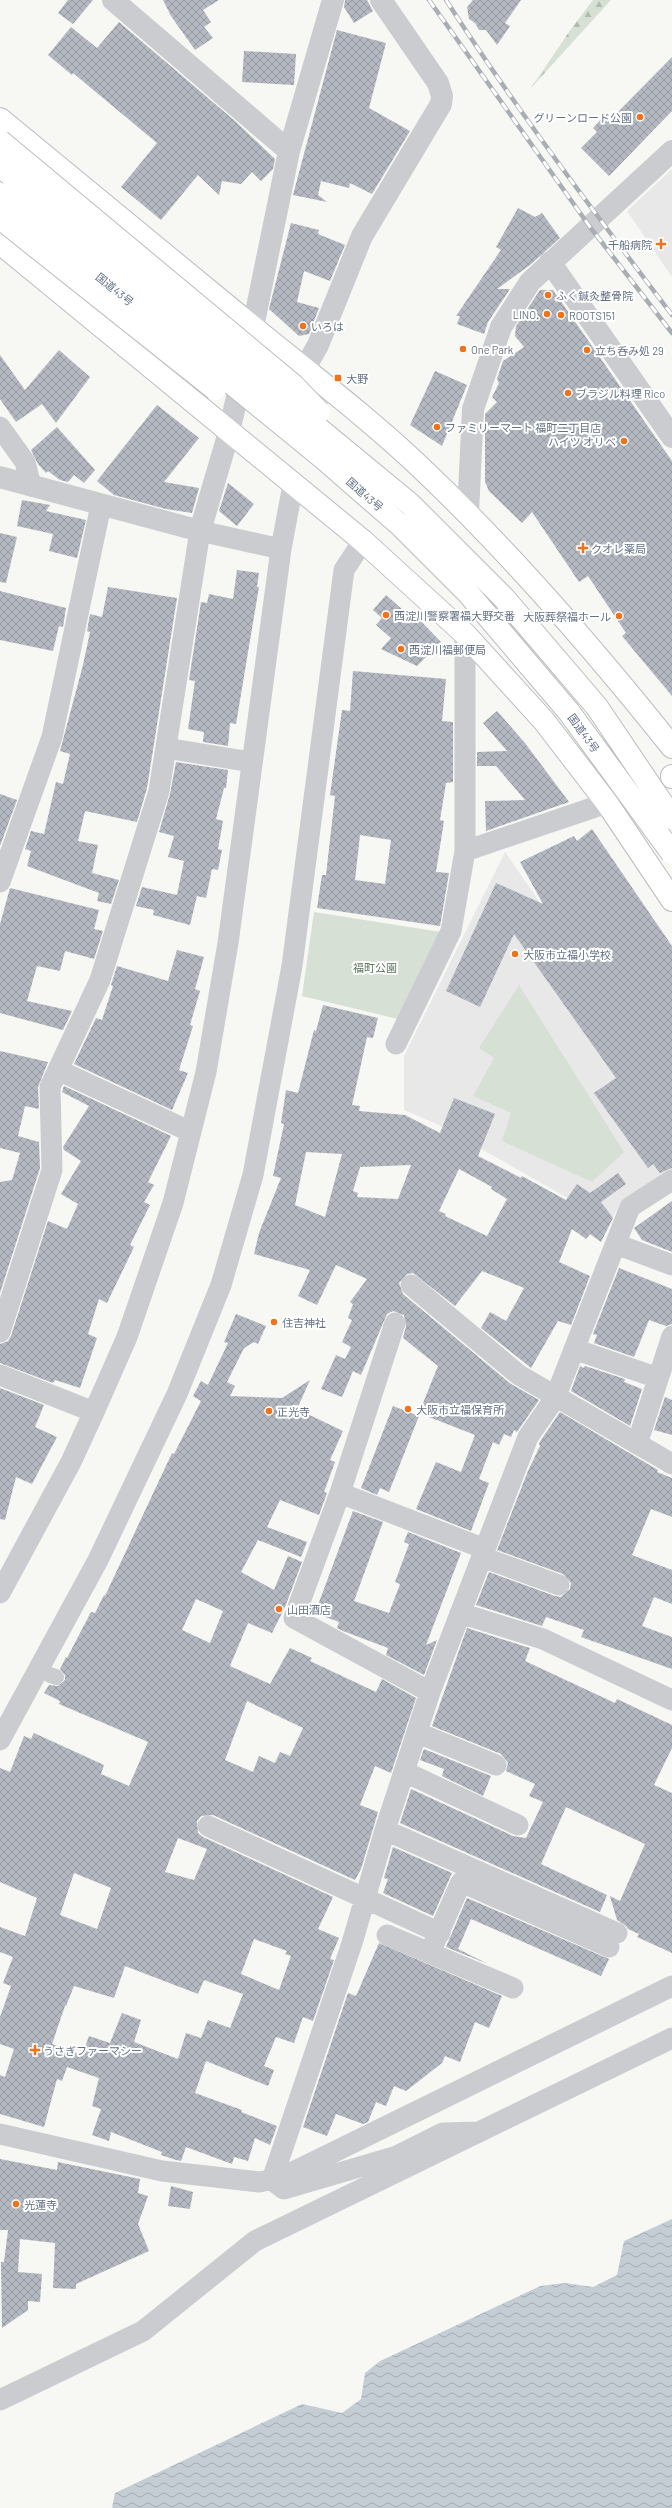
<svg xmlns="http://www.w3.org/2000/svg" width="672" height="2508" viewBox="0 0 672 2508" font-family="Barlow,'Noto Sans JP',sans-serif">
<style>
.built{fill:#e8e8e8}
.forest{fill:url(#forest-firs)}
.green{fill:#d7e0d5}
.water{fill:url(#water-waves)}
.pier{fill:#f7f8f4}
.building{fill:url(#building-cross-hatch);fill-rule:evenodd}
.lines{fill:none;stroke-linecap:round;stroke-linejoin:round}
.trunk-casing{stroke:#b9bcc0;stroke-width:24}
.pedestrian{stroke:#caccd0;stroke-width:16}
.minor{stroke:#caccd0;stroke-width:21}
.tertiary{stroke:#caccd0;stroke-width:22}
.trunk{stroke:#fff;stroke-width:22}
.rail-casing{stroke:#a9adb4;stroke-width:4.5}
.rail{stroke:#fff;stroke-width:3;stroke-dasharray:9;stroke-linecap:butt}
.trunk-bridge-casing{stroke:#b9bcc0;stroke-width:24;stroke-linecap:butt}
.trunk-bridge{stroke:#fff;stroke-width:22}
.poi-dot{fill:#f0731c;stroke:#fff;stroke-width:1.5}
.labels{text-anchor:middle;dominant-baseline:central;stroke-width:4;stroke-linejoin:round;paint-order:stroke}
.poi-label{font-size:11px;fill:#647288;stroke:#fff;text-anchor:start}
.street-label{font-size:11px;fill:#647288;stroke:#fff}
.park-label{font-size:11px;fill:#607960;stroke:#fff}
</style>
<defs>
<pattern id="forest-firs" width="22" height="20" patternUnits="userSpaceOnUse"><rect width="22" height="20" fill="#d7e0d5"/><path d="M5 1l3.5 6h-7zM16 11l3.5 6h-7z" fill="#b2bab3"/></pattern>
<pattern id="water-waves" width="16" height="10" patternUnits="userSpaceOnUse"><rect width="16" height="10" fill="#c5cdd4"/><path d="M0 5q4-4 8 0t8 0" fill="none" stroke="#a4abb2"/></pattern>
<pattern id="building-cross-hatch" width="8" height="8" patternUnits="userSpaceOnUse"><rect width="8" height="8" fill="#b4b9c1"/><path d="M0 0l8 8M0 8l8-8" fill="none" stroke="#969ba3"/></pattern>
</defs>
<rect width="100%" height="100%" fill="#f7f8f4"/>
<path class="built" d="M672 169V277L627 211Z
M505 852 672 1094V1169L623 1199 610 1222 437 1124 404 1110V1056Z"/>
<path class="forest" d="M593 0H611L531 88 571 29Z"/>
<path class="green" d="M314 912 441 932 402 1020 302 996Z
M519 985 624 1152 592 1182 502 1141 511 1113 473 1096 494 1058 479 1048Z"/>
<path class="water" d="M672 2219V2508H112L115 2493 302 2404 342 2413 361 2399 365 2373 380 2361 540 2286 565 2283 593 2287 617 2275 624 2241Z"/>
<path class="pier" d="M544 2283 540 2286 371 2365 379 2359Z
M301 2402H304L113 2493 114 2491Z"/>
<path class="building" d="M68 0H93L73 24 58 13Z
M163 0H219L203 10 211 22 204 27 213 38 195 50 171 16Z
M345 0H367L373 11 354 23 344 7Z
M473 0H521L505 23 510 26 497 45 486 30H479L475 23 469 19 467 7Z
M119 22 235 121 275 159 273 169 261 181 252 172 241 184 222 181 219 195 198 175 161 220 121 187 157 143 73 73 72 75 48 55 71 27 97 48Z
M337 30 386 43 369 108 410 131 372 194 350 183 349 188 321 181 318 195 327 202 293 195Z
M244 51 296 54 294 85 242 82Z
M672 57V111L609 176 581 148 597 132 593 128 604 116 609 121Z
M518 208 535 217 542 213 560 238 530 265 497 289H510L488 322 484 334 457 324 460 316H456L501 250 496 247Z
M291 223 319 230 318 234 345 245 330 281 304 271 297 302 319 308 309 334 299 336 269 309Z
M540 290H553L672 461V696L622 636 626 633 588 576 579 582 532 512 522 523 489 491 485 482V414L497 402 492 397 499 383 497 379 503 361 524 347 515 336 516 326Z
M59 350 90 377 56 423 42 404 16 422 0 399V355L25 390Z
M435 371 467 385 442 446 410 425Z
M157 405 199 438 164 482 199 488 192 513 166 509 114 495 97 481Z
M57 427 95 470 84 483 74 475 68 482 60 480 48 471 46 473 38 464 31 450Z
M228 483 254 504 237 526 219 511Z
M22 500 50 505 46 511 86 520 77 558 49 551 53 534 17 526Z
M0 533 17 537 6 583 0 582Z
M237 570 259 573 257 587H259L236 724 230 723 228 746 203 742 204 732 188 729 195 681 189 680 201 602 207 603 209 594 233 599Z
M108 587 177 598 147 788 137 822 85 811 78 841 98 845 92 873 119 880 111 904 97 901 99 893 27 866 31 851 25 849 31 831 44 834 56 782 63 784 70 754 60 751 83 665 90 632 87 631 90 614 102 617Z
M0 591 66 608 63 627 59 626 53 651 0 640Z
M386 595 412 618 415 615 441 642 417 666 381 649 391 638 376 625 382 618 373 610Z
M353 671 446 679 442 721 453 722V782L446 783 440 820 444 821 436 872 449 873 440 926 317 908 322 875H326L335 796 330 795 342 710 350 711ZM360 835 391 840 385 884 355 880Z
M497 711 525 743 569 802 486 831 485 801 525 800 496 766H477V752L507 751 483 723Z
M176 762 228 770 226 788H224L216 819 223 821 218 849 222 850 218 870 212 869 206 898 197 896 190 925 153 915 154 910 136 906 142 887 177 895 184 861 168 857 174 836 159 832 170 794Z
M0 794 17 800 0 846Z
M592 829 672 946V1168L660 1173 653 1164 648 1168 594 1093 616 1078 514 934 480 1007 446 991 496 883 543 904 520 862 574 836 577 841Z
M10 888 99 910 94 929 103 931 94 959 65 951 60 971 37 966 27 1001 72 1011 63 1030 0 1013V924Z
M177 950 204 957 195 989 200 991 190 1025 193 1026 179 1070 188 1073 172 1110 74 1064 96 1018 102 1020 113 986 111 985 117 966 168 981Z
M323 1005 378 1018 373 1038 367 1037 352 1105 360 1106 359 1111 405 1115 440 1133 454 1098 495 1114 478 1156 521 1178 522 1176 566 1200 577 1184 590 1193 618 1173 626 1184 601 1202 613 1218 601 1242 590 1234 586 1239 572 1229 559 1262 590 1276 571 1325 558 1321 531 1368 481 1328 490 1312 506 1321 524 1288 482 1271 455 1306 413 1273 407 1274 399 1283 403 1294 511 1384 539 1400 517 1432 514 1430 511 1437 504 1434 499 1445 493 1442 479 1479 489 1483 471 1531 416 1509 436 1462 461 1472 475 1435 419 1413 438 1366 403 1338 406 1326 404 1315 393 1311 387 1314 361 1375 353 1371 342 1397 321 1389 336 1355 345 1359 351 1347 342 1342 352 1320 348 1318 353 1304 350 1302 367 1279 336 1265 317 1305 298 1296 310 1270 254 1254 259 1233 281 1178 273 1176 284 1124 281 1123 286 1090 298 1093 314 1030 316 1031ZM306 1152 342 1154 325 1217 295 1205ZM411 1165 398 1199 357 1197 358 1193 353 1191 360 1167ZM459 1169 492 1187 491 1189 507 1199 487 1236 445 1216 446 1214 439 1211Z
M0 1051 48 1062 38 1087 39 1109 25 1106 18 1136 39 1142 40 1168 0 1293V1182L12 1180 20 1153 0 1148Z
M64 1086 171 1136 148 1182 154 1185 144 1202 150 1205 130 1245 134 1247 107 1303 99 1299 88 1334 97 1338 80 1388 55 1380 53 1383 0 1363V1344L8 1341 11 1336 48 1221 67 1229 78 1204 61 1194 81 1161 64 1150 63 1147 89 1106 62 1092Z
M672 1201V1252L642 1240 634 1228Z
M619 1268 672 1289V1324L666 1326 649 1320 634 1357 594 1343 597 1335 593 1334Z
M236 1314 266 1326 258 1344 254 1342 244 1348 227 1382 235 1386 230 1396 282 1398 310 1380 297 1409 343 1431 330 1460 335 1462 324 1492 327 1493 319 1515 280 1500 267 1527 307 1542 301 1557 258 1540 241 1572 274 1590 288 1556 302 1562 285 1607 272 1633 248 1623 230 1666 270 1684 290 1648 312 1658 310 1661 376 1692 382 1679 416 1698 391 1773 375 1766 360 1805 378 1812 361 1869 355 1880 213 1815 201 1816 197 1821 198 1833 203 1837 333 1897 318 1929 339 1938 330 1959 334 1960 313 2021 303 2017 294 2043 276 2037 264 2066 274 2070 268 2086 206 2061 195 2093 242 2110 241 2112 277 2126 270 2145 255 2138 248 2161 234 2157 232 2164 186 2147 181 2161 176 2160 161 2155 162 2152 111 2132 109 2141 92 2135 101 2109 92 2106 99 2078 67 2067 62 2081 57 2079 44 2127 0 2114V2075L5 2077 14 2049 0 2044V2017L11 1986 3 1983 13 1957 0 1952V1927L25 1936 37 1898 0 1882V1768L10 1772 24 1736 31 1739 34 1733 104 1765 101 1774 129 1786 148 1742 59 1704 60 1701 44 1693 49 1685 58 1686 65 1680V1675L60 1669 66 1657 67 1658 91 1612 95 1613 104 1595 105 1596 172 1453 174 1454 201 1401 193 1396 201 1381 208 1385 228 1343 224 1342ZM196 1599 223 1611 210 1643 182 1630ZM247 1701 303 1728 290 1756 280 1752 275 1763 259 1756 253 1772 225 1760ZM178 1838 207 1849 194 1880 165 1872ZM74 1873 111 1888 97 1929 60 1915ZM254 1939 287 1951 285 1954 291 1956 279 1990 241 1974ZM125 1966 198 1994 204 1980 243 1994 230 2028 208 2020 201 2038 186 2033 178 2059 134 2042 141 2020 122 2013 110 2043 89 2036 82 2055 52 2044 65 2006H66L74 1986 114 1998Z
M580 1366 584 1368 585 1366 625 1379 624 1382 642 1389 630 1426 571 1391Z
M0 1388 44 1405 35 1427 57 1437 32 1484 16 1477 5 1520 0 1519Z
M665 1397 672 1400V1435L654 1430Z
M393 1406 419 1416 389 1492 380 1488 377 1495 361 1488Z
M560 1412 658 1470 657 1472 672 1478V1517L651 1509 632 1555 672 1570V1604L654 1597 642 1626 672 1637V1669L581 1637 584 1630 546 1617 542 1626 476 1605 489 1572 555 1596 561 1597 570 1589 571 1583 563 1574 497 1550 528 1471 540 1446 539 1443Z
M353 1511 383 1522 354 1601 389 1613 400 1584 395 1582 409 1544 404 1542 408 1532 461 1553 426 1645 437 1640 424 1675 386 1655 388 1648 343 1631 337 1628 339 1622 315 1613Z
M467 1628 530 1648 525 1661 615 1703 617 1699 672 1725V1748L654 1785 672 1793V1953L637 1937 639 1934 628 1929 626 1926 617 1920 610 1896 620 1901 645 1844 566 1807 541 1864 607 1895 600 1912 400 1823 411 1789 513 1836 526 1838 543 1802 529 1796 535 1784 506 1771 508 1763 501 1754 432 1726Z
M424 1749 491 1776 483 1796 442 1776 444 1769 420 1760Z
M393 1847 452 1873 433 1916 383 1893 388 1879 384 1878Z
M467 1898 609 1959 601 1976 471 1919 458 1949 488 1964 446 1947Z
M379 1943 502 1996 489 2028 475 2022 460 2062 445 2056 442 2063 406 2091 394 2086 386 2106 376 2102 368 2122 363 2124 336 2114 327 2136 303 2127 348 1993 356 1996Z
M0 2159 57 2170 58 2162 140 2179 138 2193 148 2196 138 2224 149 2251 76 2284V2289L53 2288 55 2243 20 2239 18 2272 42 2274 40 2302 28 2301V2310L2 2328 1 2262H4L8 2230H0Z
M171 2186 193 2192 190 2209 168 2206Z"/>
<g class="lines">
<defs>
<path id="trunk" d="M0 119C85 188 169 259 254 328 309 373 366 416 418 465 510 552 593 648 672 747
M0 243 363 541 465 634 544 721 607 803 672 900
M672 776V777"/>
</defs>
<use href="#trunk" class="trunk-casing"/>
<path class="pedestrian" d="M50 1675 56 1677"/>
<path class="minor" d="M0 427 25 462 31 486
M166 748 251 762
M465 851 607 803
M0 882 52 737 101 505
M396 1044 451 931 465 851V634
M58 1070 191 1132
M616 1244 672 1265
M411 1285 519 1375 672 1464
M395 1323 340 1493 294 1618 430 1692
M0 1332 52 1170 50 1087 100 980 159 791 200 531 281 549
M574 1349 658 1378
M0 1375 94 1412
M637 1444 672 1336
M340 1493 485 1549
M482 1557 559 1585
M0 1593 71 1462 94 1412 127 1337 173 1203 206 1072 228 943 281 549 293 485
M460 1613 543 1639 672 1700
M418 1733 496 1765
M0 1740 98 1560 177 1394 221 1285 253 1175 292 966 344 570 363 541
M405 1772 518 1825
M208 1826 440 1933
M385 1830 617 1933
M387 1935 513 1988
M430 1953 461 1882 609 1947
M478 2132 443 2133 397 2156 284 2189 272 2180 352 1943 385 1830 430 1692 528 1437 555 1398 630 1207 672 1180
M0 2134 162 2171 259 2182 281 2178 672 1986
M0 2400 143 2331 255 2241 672 2038"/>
<path class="tertiary" d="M113 0 289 151
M550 262 672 437
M305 368 318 345 362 236 441 104 442 96 438 83 381 0
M0 477 200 531 229 432 253 327 289 151 333 0
M468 513 473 409 501 327 530 282 672 151"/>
<use href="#trunk" class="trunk"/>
<defs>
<path id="rail" d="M429 0 590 227 672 333
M446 0C516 109 594 212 672 315"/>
</defs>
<use href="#rail" class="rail-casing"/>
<use href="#rail" class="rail"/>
<defs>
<path id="trunk-bridge" d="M0 141 293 385 319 412
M0 166 410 504 504 598 597 707 672 818
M0 194 323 458 400 525 468 593 569 712 672 853
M0 218 215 389"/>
</defs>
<use href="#trunk-bridge" class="trunk-bridge-casing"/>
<use href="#trunk-bridge" class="trunk-bridge"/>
</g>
<g class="poi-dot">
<circle cx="640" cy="117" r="4"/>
<path d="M659 238h4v4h4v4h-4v4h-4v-4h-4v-4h4z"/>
<circle cx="548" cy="295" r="4"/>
<circle cx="547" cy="314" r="4"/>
<circle cx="561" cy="315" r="4"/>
<circle cx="303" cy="326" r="4"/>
<circle cx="463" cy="349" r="4"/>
<circle cx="587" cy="350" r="4"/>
<rect x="334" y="374" width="8" height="8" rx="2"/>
<circle cx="568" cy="393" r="4"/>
<circle cx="437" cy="427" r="4"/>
<circle cx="624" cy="441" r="4"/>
<path d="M581 542h4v4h4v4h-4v4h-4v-4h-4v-4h4z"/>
<circle cx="386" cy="615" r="4"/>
<circle cx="619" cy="616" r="4"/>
<circle cx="401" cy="649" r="4"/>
<circle cx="515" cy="954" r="4"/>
<circle cx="274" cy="1322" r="4"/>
<circle cx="408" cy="1409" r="4"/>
<circle cx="269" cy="1411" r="4"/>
<circle cx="279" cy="1609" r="4"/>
<path d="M33 2044h4v4h4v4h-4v4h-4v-4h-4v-4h4z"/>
<circle cx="16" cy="2204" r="4"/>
</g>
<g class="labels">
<g class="poi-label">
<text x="632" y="117" text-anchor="end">グリーンロード公園</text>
<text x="652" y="244" text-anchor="end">千船病院</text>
<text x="556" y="295">ふく鍼灸整骨院</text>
<text x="539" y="314" text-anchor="end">LINO.</text>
<text x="569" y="315">ROOTS151</text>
<text x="311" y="326">いろは</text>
<text x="471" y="349">One Park</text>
<text x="595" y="350">立ち呑み処 29</text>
<text x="346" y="378">大野</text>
<text x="576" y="393">ブラジル料理 Rico</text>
<text x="445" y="427">ファミリーマート 福町二丁目店</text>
<text x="616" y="441" text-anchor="end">ハイツ オリベ</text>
<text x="591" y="548">クオレ薬局</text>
<text x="394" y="615">西淀川警察署福大野交番</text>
<text x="611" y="616" text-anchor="end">大阪葬祭福ホール</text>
<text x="409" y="649">西淀川福郵便局</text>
<text x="523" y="954">大阪市立福小学校</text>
<text x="282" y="1322">住吉神社</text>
<text x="416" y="1409">大阪市立福保育所</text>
<text x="277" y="1411">正光寺</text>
<text x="287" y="1609">山田酒店</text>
<text x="43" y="2050">うさぎファーマシー</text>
<text x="24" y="2204">光蓮寺</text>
</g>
<g class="street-label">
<text transform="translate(115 289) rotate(39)">国道43号</text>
<text transform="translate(365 494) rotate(41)">国道43号</text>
<text transform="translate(584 733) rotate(54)">国道43号</text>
</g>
<g class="park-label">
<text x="375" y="967">福町公園</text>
</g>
</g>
</svg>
